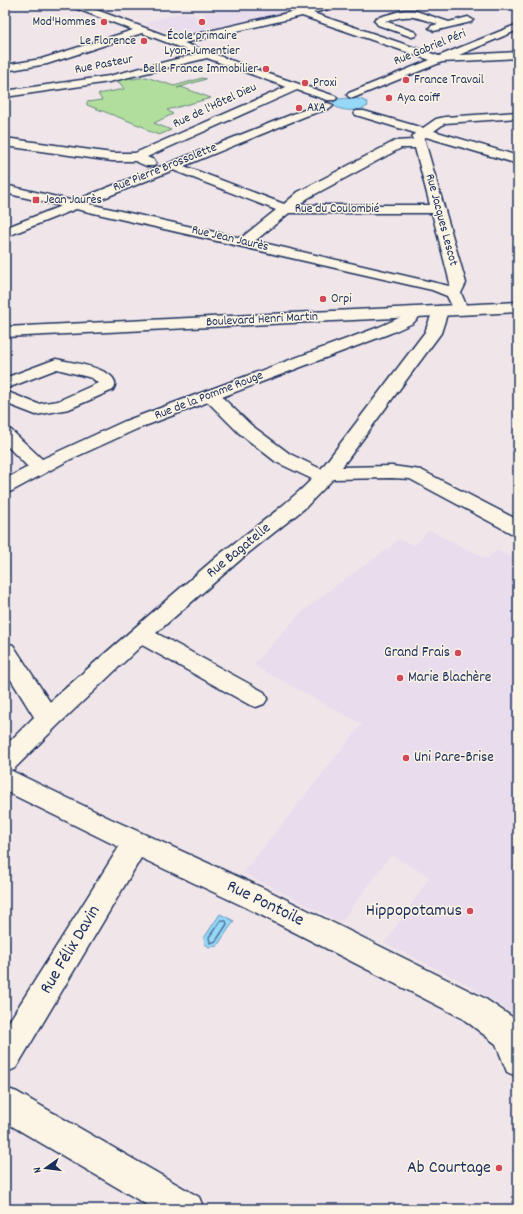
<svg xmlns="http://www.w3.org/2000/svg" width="523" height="1214" viewBox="0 0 523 1214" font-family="Dekko,sans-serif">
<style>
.built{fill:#e8dced}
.green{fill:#b1de9c;stroke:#66867d}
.water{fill:#95d8f7;stroke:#6494ba}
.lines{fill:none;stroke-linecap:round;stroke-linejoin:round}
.shore{stroke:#4c739b;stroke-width:1.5}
.minor-casing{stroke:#1b2f5e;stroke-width:3}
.major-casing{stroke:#1b2f5e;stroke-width:3}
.minor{fill:#fcf5e5;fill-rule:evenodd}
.major{fill:#fcf5e5;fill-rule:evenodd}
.poi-dot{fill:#d1495b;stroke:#fcf5e5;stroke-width:1.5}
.labels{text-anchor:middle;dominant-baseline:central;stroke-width:3;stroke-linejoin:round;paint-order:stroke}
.far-poi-label{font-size:13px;fill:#1b2f5e;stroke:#fcf5e5;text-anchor:start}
.far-street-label{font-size:13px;fill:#1b2f5e;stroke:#fcf5e5}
.street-label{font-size:15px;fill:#1b2f5e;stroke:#fcf5e5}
.poi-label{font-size:15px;fill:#1b2f5e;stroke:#fcf5e5;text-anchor:start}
.near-street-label{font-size:18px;fill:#1b2f5e;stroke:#fcf5e5}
.near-poi-label{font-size:18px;fill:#1b2f5e;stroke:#fcf5e5;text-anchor:end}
</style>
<rect width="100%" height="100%" fill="#f0e6ea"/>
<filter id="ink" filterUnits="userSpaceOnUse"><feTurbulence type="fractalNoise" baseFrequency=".025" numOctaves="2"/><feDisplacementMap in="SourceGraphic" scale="8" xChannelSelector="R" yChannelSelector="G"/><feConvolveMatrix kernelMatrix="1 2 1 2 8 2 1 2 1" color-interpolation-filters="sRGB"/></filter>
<g filter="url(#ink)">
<path class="built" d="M232 5 319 6 287 14 189 36H178L145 23 183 12 197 16Z
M429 530 487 559 497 550 518 560V1016L465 983 385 943 430 877 391 855 341 922 243 873 362 724 253 665 299 615 331 589 389 548 398 539 415 545Z"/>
<path class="green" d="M129 77 133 79 146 77 174 86 202 78 206 79 177 88 181 87 211 98 167 110 173 114 154 123 171 130 159 135 148 131 144 127 87 105V102L102 100 98 94 124 89 120 83 113 81Z"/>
<path class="water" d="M349 98 360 99 367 102 368 106C359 112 341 112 333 105V102L339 99Z
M220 914 234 921 217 946 209 947 205 944 204 938Z"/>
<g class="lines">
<path class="shore" d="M221 920 226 921 227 924 216 941 210 943 209 937Z"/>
<defs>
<path id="minor" d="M70 5H83L175 39 322 5H338L336 7 313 13 439 56 518 24V30L459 55 518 52V58L442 62 353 98 349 97 347 95 349 93 430 60 302 16 184 43 263 72 335 96 337 98 335 100H327L297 90 147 157 154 160 156 163 154 166H146L135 161H112L5 146V138L112 153H135L286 87 207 58 109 82 5 97V91L109 76 197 54 142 33 47 64 5 71V65L41 59 133 30 72 7Z
M413 10 449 22 468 17 473 20 471 22 434 31 429 28 431 26 438 24C413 16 411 14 385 21L415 32 417 34 415 36 412 37 378 25 374 20 376 18 404 10Z
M327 103 331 104 333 106 331 108 306 116 184 166 284 204 298 192 395 141 413 140 412 137 415 133 356 115 354 113 356 111H364L423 128 436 119 445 117 518 112V118L445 123 434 131 518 156V164L426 137 424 138 466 283 461 293 466 305 463 308 458 310 453 308 447 296 432 290 76 209 5 237V228L61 206 5 193V185L74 201 298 112ZM401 148H415L430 205H299L308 198ZM173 170 276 210 241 238 89 204ZM289 213H432L450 283 449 286 255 241Z
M440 306 446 308 448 311 441 333 342 467 392 466 421 470 518 520V535L511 533 410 479 392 478 333 479 305 508 246 555 156 633 264 692 268 698 264 704 256 707 248 704 142 645 57 726 14 769 10 770 111 819 265 889 484 998 518 1021V1077L507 1072 496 1044 462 1018 245 907 141 858 16 1068 5 1073V1028L119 847 5 791V746L34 717 5 670V643L13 645 50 702C106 652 163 603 220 554 252 529 283 508 312 479L276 462 239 433 208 402 137 429 69 460 12 491 5 493V479L28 467 5 444V429L11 430 42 459 125 421 379 327 401 317 409 310 415 308 421 310 423 313 413 323 391 333 222 397 251 425 290 454 321 469 425 332 434 308Z
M56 359C68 362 127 369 113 390L69 409 36 415 5 403V391L38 404 58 401 98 383 92 378 57 369 5 389V378Z
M5 1088 17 1092 199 1197 204 1209H154L5 1122Z"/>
<path id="major" d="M518 302V312L5 337V327Z"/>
</defs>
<use href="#minor" class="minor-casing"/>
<use href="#major" class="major-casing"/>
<use href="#minor" class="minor"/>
<use href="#major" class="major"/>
</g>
</g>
<g class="poi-dot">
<circle cx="104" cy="22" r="4"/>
<circle cx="202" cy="22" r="4"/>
<circle cx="144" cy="41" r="4"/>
<circle cx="266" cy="69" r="4"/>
<circle cx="406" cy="80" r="4"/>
<circle cx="305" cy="83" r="4"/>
<circle cx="389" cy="98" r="4"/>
<circle cx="299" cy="108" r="4"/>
<rect x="32" y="196" width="8" height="8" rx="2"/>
<circle cx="323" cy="299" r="4"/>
<circle cx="458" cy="653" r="4"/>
<circle cx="400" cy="678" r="4"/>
<circle cx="406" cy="758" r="4"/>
<circle cx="470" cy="911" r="4"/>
<circle cx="499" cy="1168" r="4"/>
</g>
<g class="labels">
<g class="far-poi-label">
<text x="96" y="22" text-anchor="end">Mod'Hommes</text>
<text x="202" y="36" text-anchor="middle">École primaire<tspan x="202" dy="15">Lyon-Jumentier</tspan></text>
<text x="136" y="41" text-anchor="end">Le Florence</text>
<text x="258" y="69" text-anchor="end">Belle France Immobilier</text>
<text x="414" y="80">France Travail</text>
<text x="313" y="83">Proxi</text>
<text x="397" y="98">Aya coiff</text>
<text x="307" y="108">AXA</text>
<text x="44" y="200">Jean Jaurès</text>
<text x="331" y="299">Orpi</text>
</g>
<g class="far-street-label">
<text transform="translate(430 48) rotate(-22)">Rue Gabriel Péri</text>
<text transform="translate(104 65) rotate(-11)">Rue Pasteur</text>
<text transform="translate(215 106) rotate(-25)">Rue de l'Hôtel Dieu</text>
<text transform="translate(165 168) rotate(-22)">Rue Pierre Brossolette</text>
<text x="337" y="209">Rue du Coulombié</text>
<text transform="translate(441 220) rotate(75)">Rue Jacques Lescot</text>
<text transform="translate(230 239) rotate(13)">Rue Jean Jaurès</text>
<text transform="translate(262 320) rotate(-3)">Boulevard Henri Martin</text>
<text transform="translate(209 396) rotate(-21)">Rue de la Pomme Rouge</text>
</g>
<g class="street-label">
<text transform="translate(239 551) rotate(-39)">Rue Bagatelle</text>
</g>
<g class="poi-label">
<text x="450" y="653" text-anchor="end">Grand Frais</text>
<text x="408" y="678">Marie Blachère</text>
<text x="414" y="758">Uni Pare-Brise</text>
</g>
<g class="near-street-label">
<text transform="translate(265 904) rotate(26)">Rue Pontoile</text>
<text transform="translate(71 950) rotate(-59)">Rue Félix Davin</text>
</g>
<g class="near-poi-label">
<text x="462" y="911">Hippopotamus</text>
<text x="491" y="1168">Ab Courtage</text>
</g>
</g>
<rect width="523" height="1214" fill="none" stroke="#fcf5e5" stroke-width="20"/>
<rect x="10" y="10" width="503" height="1194" fill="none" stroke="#1b2f5e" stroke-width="1.5" filter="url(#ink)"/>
<g transform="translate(46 1168) rotate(256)" stroke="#fcf5e5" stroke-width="3" paint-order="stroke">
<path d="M0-3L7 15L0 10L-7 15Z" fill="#1b2f5e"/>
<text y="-6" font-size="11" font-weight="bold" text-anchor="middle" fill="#1b2f5e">N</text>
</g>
</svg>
